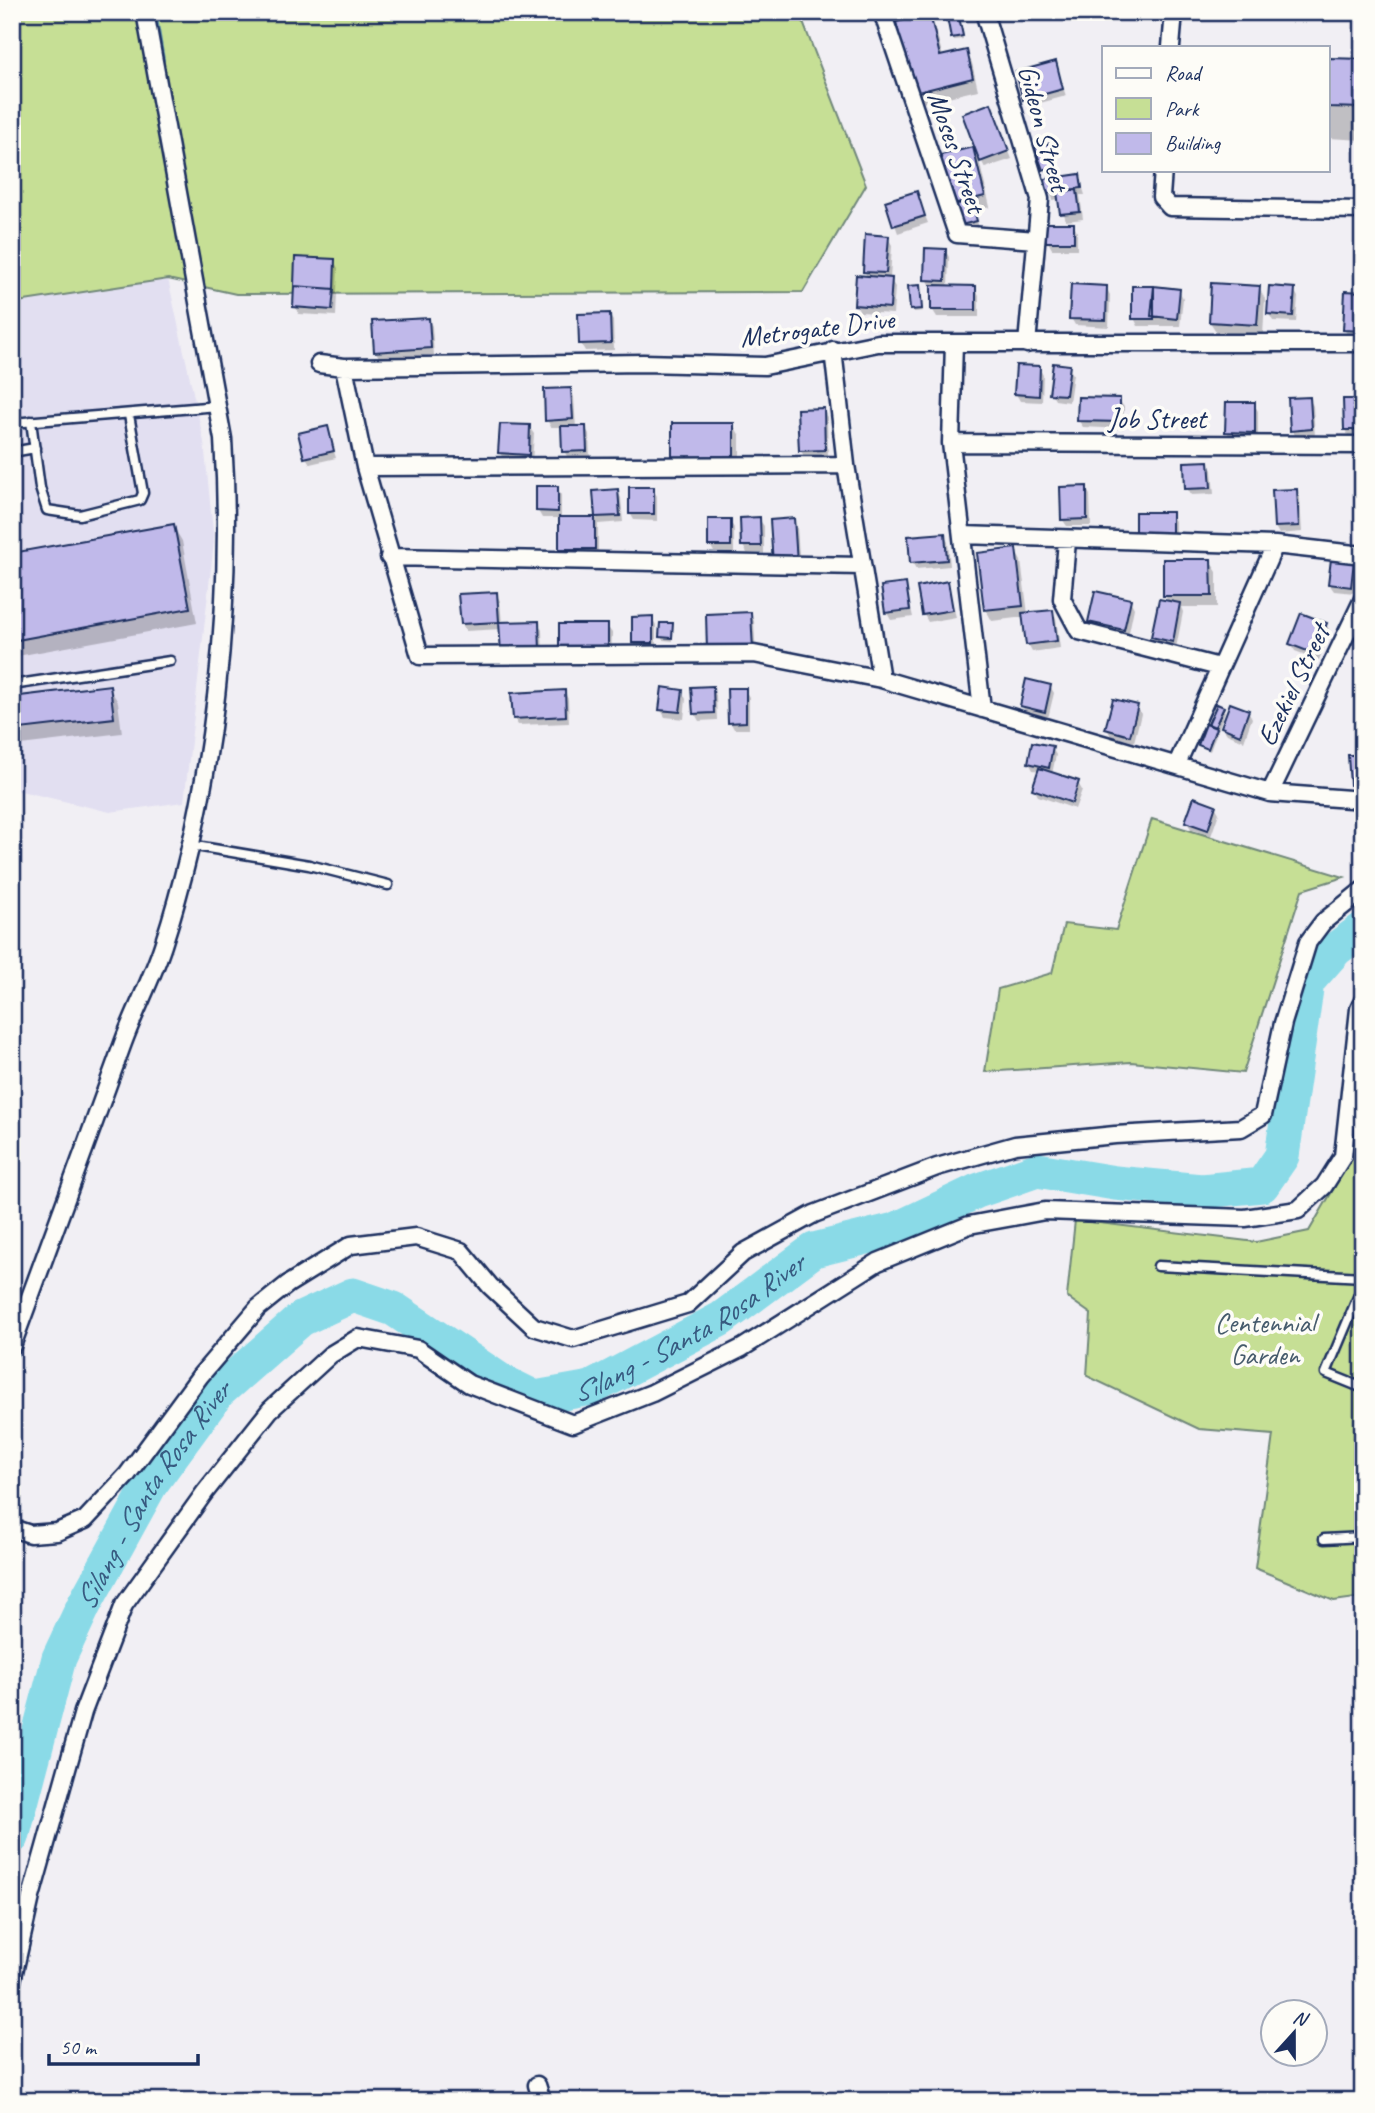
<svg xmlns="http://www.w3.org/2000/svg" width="1375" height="2113" viewBox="0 0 1375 2113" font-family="Caveat,sans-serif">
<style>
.built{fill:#e2dff1}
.green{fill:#c6df95;stroke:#70877a;stroke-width:2}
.shadow{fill:#0003}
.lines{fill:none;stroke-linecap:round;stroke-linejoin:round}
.stream{stroke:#5e96b0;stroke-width:6}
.river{stroke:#8adae7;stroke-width:35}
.building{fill:#c0b9ea;stroke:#1b2f5e;stroke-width:2}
.service-casing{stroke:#1b2f5e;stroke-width:13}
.minor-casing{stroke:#1b2f5e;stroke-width:21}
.service{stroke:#fdfcf7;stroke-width:8}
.minor{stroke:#fdfcf7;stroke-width:16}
.labels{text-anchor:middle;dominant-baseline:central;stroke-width:7;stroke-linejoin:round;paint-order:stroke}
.street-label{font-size:28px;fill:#1b2f5e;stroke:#fdfcf7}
.park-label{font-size:28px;fill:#465b6c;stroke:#fdfcf7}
.water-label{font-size:30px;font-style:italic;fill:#375a80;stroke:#fdfcf7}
</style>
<rect width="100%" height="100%" fill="#f1eff4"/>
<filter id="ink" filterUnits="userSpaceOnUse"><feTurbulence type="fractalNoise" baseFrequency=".0143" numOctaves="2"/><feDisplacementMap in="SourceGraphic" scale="14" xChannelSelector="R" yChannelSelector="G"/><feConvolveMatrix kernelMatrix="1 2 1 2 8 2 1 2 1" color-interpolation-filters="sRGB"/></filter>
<g filter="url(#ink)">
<path class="built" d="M168 279 204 442 214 542 184 802 110 812 12 789V297L18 302Z"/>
<path class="green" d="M12 12H799L866 185 803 292 236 294 168 279 18 302 12 297Z
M1152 819 1344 877 1302 890 1243 1073 1131 1062 985 1072 998 989 1052 973 1064 924 1116 930Z
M1363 1045V1597L1334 1601 1255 1568 1273 1435 1199 1429 1087 1376 1091 1314 1067 1297 1075 1220 1256 1242 1309 1231 1351 1159Z"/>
<path class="shadow" d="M893 12H920L898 20Z
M958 12 963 39 954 40 952 37Z
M929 16 935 27 943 57 966 52 972 63 978 90 922 103 915 92Z
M1328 60 1363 61V140L1328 138Z
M1055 63 1066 96 1029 106 1025 99Z
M991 106 1012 159 985 168 981 160Z
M1051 148 1058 168 1046 172 1045 169Z
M972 149 979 160 990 207 975 211 979 229 963 233 951 205Z
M1079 176 1085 195H1080L1083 219 1066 221 1060 199 1053 200 1047 181Z
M916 193 928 223 898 233 887 202Z
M1073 224 1077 232V249H1052L1048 242Z
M888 238 892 245 890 279 895 287 893 314 860 312 856 304 868 278 864 271Z
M945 250 949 257 948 287 975 288 979 295V317H937L932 309 933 287 926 280Z
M334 261 338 268 336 316 299 314 295 307Z
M919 287 923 311 914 312 912 309Z
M1106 287 1110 295 1109 327 1075 325 1071 318Z
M1259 288 1265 299 1263 336 1217 333 1210 322Z
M1294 290 1298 297 1296 322 1273 321 1269 314Z
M1179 291 1183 298 1180 326H1138L1134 318Z
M1363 294V337L1348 336 1344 329Z
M609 314 613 321 614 350 585 351 581 344Z
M428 319 432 326 434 355 380 359 376 352Z
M1068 367 1073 374 1069 402 1055 400 1051 393Z
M1039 368 1043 375 1042 402 1020 401 1016 394Z
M570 389 574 397 576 428 585 427 589 434 590 457 568 458 564 451 563 427H551L547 420Z
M1309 398 1313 406 1315 436 1296 437 1292 430Z
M1119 400 1124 407 1123 429 1083 427 1078 420Z
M1363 400V437H1349L1345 430Z
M1254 404 1258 411V439H1231L1227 432Z
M823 410 827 417 828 457 805 458 801 451Z
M733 424 740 436V470H680Z
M529 427 534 434 532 462 504 460 500 453Z
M327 428 336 458 310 464 306 457Z
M1208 463 1212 470 1214 494 1191 495 1187 488Z
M557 488 561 495V519H597L595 492 617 491 621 498 623 522 598 524V556H565L561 548V518H542L538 511Z
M1086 488 1090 495 1091 526H1067L1062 519Z
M653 489 657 496V521L634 520 630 513Z
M1296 491 1300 498 1302 532 1279 534 1275 527Z
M1171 514 1175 521V540L1140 541Z
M759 519 764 526V553H747L743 546Z
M793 520 797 527 800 569 774 563Z
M730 521 734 528V553L714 552 710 545Z
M173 526 182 541 197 623 12 657V555Z
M944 535 948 542 950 566 916 569 912 562Z
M1015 550 1021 561 1028 614 1052 611 1056 618 1060 648 1032 652 1028 645 1024 617 992 621 986 610 979 554Z
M1210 561 1217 572V607H1181L1183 612 1176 648 1157 644 1153 637 1169 603 1165 596Z
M1353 563 1357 570 1354 593 1334 591 1329 584Z
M947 583 956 617 928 622 924 615Z
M905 584 913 617 891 620 887 613Z
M496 593 500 601 502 624 538 622 542 630 543 658 501 629 466 631 462 624 460 596Z
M1130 600 1134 608 1128 637 1094 629 1090 622Z
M750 614 754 621 756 657 708 616Z
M652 618 656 625V650H638L634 643Z
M1326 624 1330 631 1319 660 1295 651 1291 644Z
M672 625 673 641 663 640 661 637Z
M607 626 612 633 611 660 565 659Z
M1050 686 1054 693 1048 718 1026 713 1022 706Z
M109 687 118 702 122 733 12 746V699Z
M712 688 716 695 717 720 699 721 695 714Z
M745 690 749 697V729H734L730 722Z
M682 691 686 699 684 719 665 717 661 710Z
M564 692 568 699 569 723 518 725 514 718Z
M1218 706 1225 711 1210 751 1200 745Z
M1137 707 1141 714 1134 742 1111 736 1107 729Z
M1248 711 1252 718 1244 741 1227 734 1222 727Z
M1052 748 1056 755 1052 774 1078 783 1082 790 1075 809 1038 796 1034 789 1040 771 1033 770 1029 763Z
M1363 756V791H1356L1351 784Z
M1215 806 1219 813 1211 836 1191 829 1187 822Z"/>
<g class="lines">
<path class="stream" d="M154 12 162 60
M12 1363 19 1345"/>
<path class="river" id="s1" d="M12 1837 59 1658 84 1605 150 1485 218 1392 301 1319 353 1295 394 1309 501 1381 535 1398 591 1388 721 1319 814 1250 895 1230 977 1191 1037 1170 1115 1183 1202 1191 1262 1185 1282 1156 1307 982 1336 949 1363 929"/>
</g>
<path class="building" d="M946 12H958L963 36 951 38Z
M930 14 940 56 967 50 973 78 914 93 896 22Z
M1328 58 1363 59V108L1328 107Z
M1056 61 1063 89 1023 100 1016 72Z
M991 103 1009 151 980 162 962 114Z
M1050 143 1058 165 1043 170 1035 148Z
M973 147 985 196 949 205 937 156Z
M1080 174 1082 188 1047 193 1045 179Z
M1077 190 1080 212 1060 214 1057 192Z
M917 191 925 216 893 226 885 201Z
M972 202 977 221 957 226 949 205Z
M1046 223H1074V242H1046Z
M865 234 889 236 886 273 863 272Z
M925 248 946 249 945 281 924 280Z
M295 257 335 259 334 289 294 286Z
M856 275 892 278 890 308 854 305Z
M1211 283 1260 286 1257 325 1209 322Z
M1071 284 1107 286 1106 320 1069 319Z
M920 285 922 309 910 310 908 286Z
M931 285 976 286V310H931Z
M294 286 334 289 332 310 293 307Z
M1132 286H1154V319H1132Z
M1154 286 1180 289 1177 319 1151 316Z
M1269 286 1295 288 1293 316 1267 314Z
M1345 291 1363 292V331L1343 330Z
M610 313 611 343 579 344 578 314Z
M429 318 431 348 374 352 372 321Z
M1053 363 1070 365 1066 395 1049 394Z
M1016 365 1040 366 1039 396 1014 394Z
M571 388 573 419 545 421 544 389Z
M1078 397 1120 398V422L1077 421Z
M1310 397 1312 429 1290 431 1288 398Z
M1343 399H1363V430H1344Z
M1226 402H1255V433L1225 432Z
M824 408 825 450 799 451 797 409Z
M672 423H734V459H672Z
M500 424 530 425 529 455 498 453Z
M328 426 334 451 304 458 298 433Z
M561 426H586L587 451 562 452Z
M1209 461 1211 488 1185 489 1184 462Z
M536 486H558V512L536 511Z
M1087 486V519L1061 520 1060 487Z
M629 487H654V514H629Z
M618 489 620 516 595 517 593 491Z
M1297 489 1299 526 1274 527 1272 490Z
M1135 512H1172V534H1135Z
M559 517H595V549H559Z
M760 517 761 546H741L740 518Z
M794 518 797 562 773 564 770 520Z
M708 519H731V546H708Z
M174 524 190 608 12 641V553Z
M945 533 947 560 910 563 908 536Z
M1016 548 1023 606 984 610 977 553Z
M1163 559H1211L1212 596H1163Z
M1331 559 1354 561 1351 587 1328 584Z
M948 581 953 610 922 615 917 587Z
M906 583 910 610 885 613 881 586Z
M1095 591 1131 599 1124 630 1088 622Z
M497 592 499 622 461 624 458 594Z
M1159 599 1180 603 1173 642 1151 637Z
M1053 610 1057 641 1026 645 1022 613Z
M751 612 753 650 707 651 706 614Z
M1301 613 1327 623 1315 654 1289 644Z
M653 616V643H632V617Z
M539 621 540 651 501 653 499 622Z
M660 623H673L672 638 659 637Z
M559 624H608V653L559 652Z
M1026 679 1051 685 1045 712 1020 706Z
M110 685 114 718 12 730V697Z
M713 686 714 713 693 714 691 687Z
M662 687 683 690 680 712 659 710Z
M727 688H746V722L728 723Z
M565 690 566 716 513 719 511 693Z
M1113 699 1138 705 1130 736 1105 729Z
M1230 703 1249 710 1240 735 1221 727Z
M1217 704 1224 707 1215 727 1208 724Z
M1206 724 1216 728 1208 749 1198 745Z
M1032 742 1053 746 1049 768 1028 763Z
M1348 755H1363V785H1350Z
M1039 768 1079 781 1072 803 1032 789Z
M1194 797 1216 805 1208 830 1185 822Z"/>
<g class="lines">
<defs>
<path id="service" d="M31 421 40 488 47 510 80 515 140 500 143 493 129 415
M12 423 218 406
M12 452 35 448
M12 685 170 661
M190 845 309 865 388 885
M1158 1266 1363 1277
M1363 1285 1326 1373 1363 1388
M1324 1539 1363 1537"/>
<path id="minor" d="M882 12 957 234 1036 240
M984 12 1040 199 1027 344
M1171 47 1174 12
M1163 170 1161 197 1170 207 1363 210
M954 343 951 443 982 709
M833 350 846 465 881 679
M319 364 344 367 643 363 765 366 878 343H1363
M344 367 365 467 420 656 754 654 881 679 1270 793 1363 800
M951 443 1363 445
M365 467 846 465
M962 535 1275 545 1363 555
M1067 541 1062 599 1079 631 1219 667
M389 557 862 566
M1177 764 1275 545
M1270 793 1363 599
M12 1346C50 1245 86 1144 123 1043 135 1010 152 979 163 945 214 789 234 602 223 439L145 12
M12 1528 30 1534 57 1532 85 1520 127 1475 200 1376 258 1308 288 1284 351 1245 416 1237 461 1251 490 1286 534 1327 573 1339 688 1304 743 1253 814 1214 937 1167 1015 1145 1115 1135 1241 1128 1263 1115 1283 1023 1308 942 1323 922 1363 890
M12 1981 31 1897 83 1712 124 1605 205 1492 270 1410 330 1355 358 1338 418 1349 469 1384 573 1424 652 1393 742 1348 878 1262 969 1225 1045 1211 1245 1218 1298 1210 1324 1186 1343 1156 1359 1009 1363 1001
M537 2085 542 2101"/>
</defs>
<use href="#service" class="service-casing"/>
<use href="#minor" class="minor-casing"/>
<use href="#service" class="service"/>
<use href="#minor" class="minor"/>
</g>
</g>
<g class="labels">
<g class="street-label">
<text transform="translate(1044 128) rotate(75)">Gideon Street</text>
<text transform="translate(957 152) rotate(71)">Moses Street</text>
<text transform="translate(817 328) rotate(-7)">Metrogate Drive</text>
<text x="1157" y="418">Job Street</text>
<text transform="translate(1293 685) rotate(-64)">Ezekiel Street</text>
</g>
<g class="park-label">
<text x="1265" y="1322">Centennial<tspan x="1265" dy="32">Garden</tspan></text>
</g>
<g class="water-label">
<text stroke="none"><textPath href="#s1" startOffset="1045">Silang - Santa Rosa River</textPath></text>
<text stroke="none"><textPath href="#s1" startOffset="373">Silang - Santa Rosa River</textPath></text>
</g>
</g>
<rect width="1375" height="2113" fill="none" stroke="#fdfcf7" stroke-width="42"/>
<rect x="21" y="21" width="1333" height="2071" fill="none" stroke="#1b2f5e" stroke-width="2.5" filter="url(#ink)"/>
<rect x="1102" y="46" width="228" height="126" fill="#fdfcf7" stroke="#a3aaba" stroke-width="2"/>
<rect x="1116" y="68" width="35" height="10" fill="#fdfcf7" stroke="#a3aaba" stroke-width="2"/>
<text x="1165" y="80" font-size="21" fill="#1b2f5e">Road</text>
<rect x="1116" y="98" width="35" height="21" fill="#c6df95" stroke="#a3aaba" stroke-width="2"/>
<text x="1165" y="116" font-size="21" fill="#1b2f5e">Park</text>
<rect x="1116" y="133" width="35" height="21" fill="#c0b9ea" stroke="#a3aaba" stroke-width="2"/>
<text x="1165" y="150" font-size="21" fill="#1b2f5e">Building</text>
<g transform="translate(1294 2033) rotate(21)"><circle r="33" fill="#fdfcf7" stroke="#a3aaba" stroke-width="2"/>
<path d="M0-5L12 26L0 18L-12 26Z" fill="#1b2f5e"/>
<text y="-10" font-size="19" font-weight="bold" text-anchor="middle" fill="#1b2f5e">N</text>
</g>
<path d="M49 2054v10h149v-10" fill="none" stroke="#1b2f5e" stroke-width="3.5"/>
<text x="60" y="2054" font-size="21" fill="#1b2f5e" stroke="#fdfcf7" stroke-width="5" paint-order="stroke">50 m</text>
</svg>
